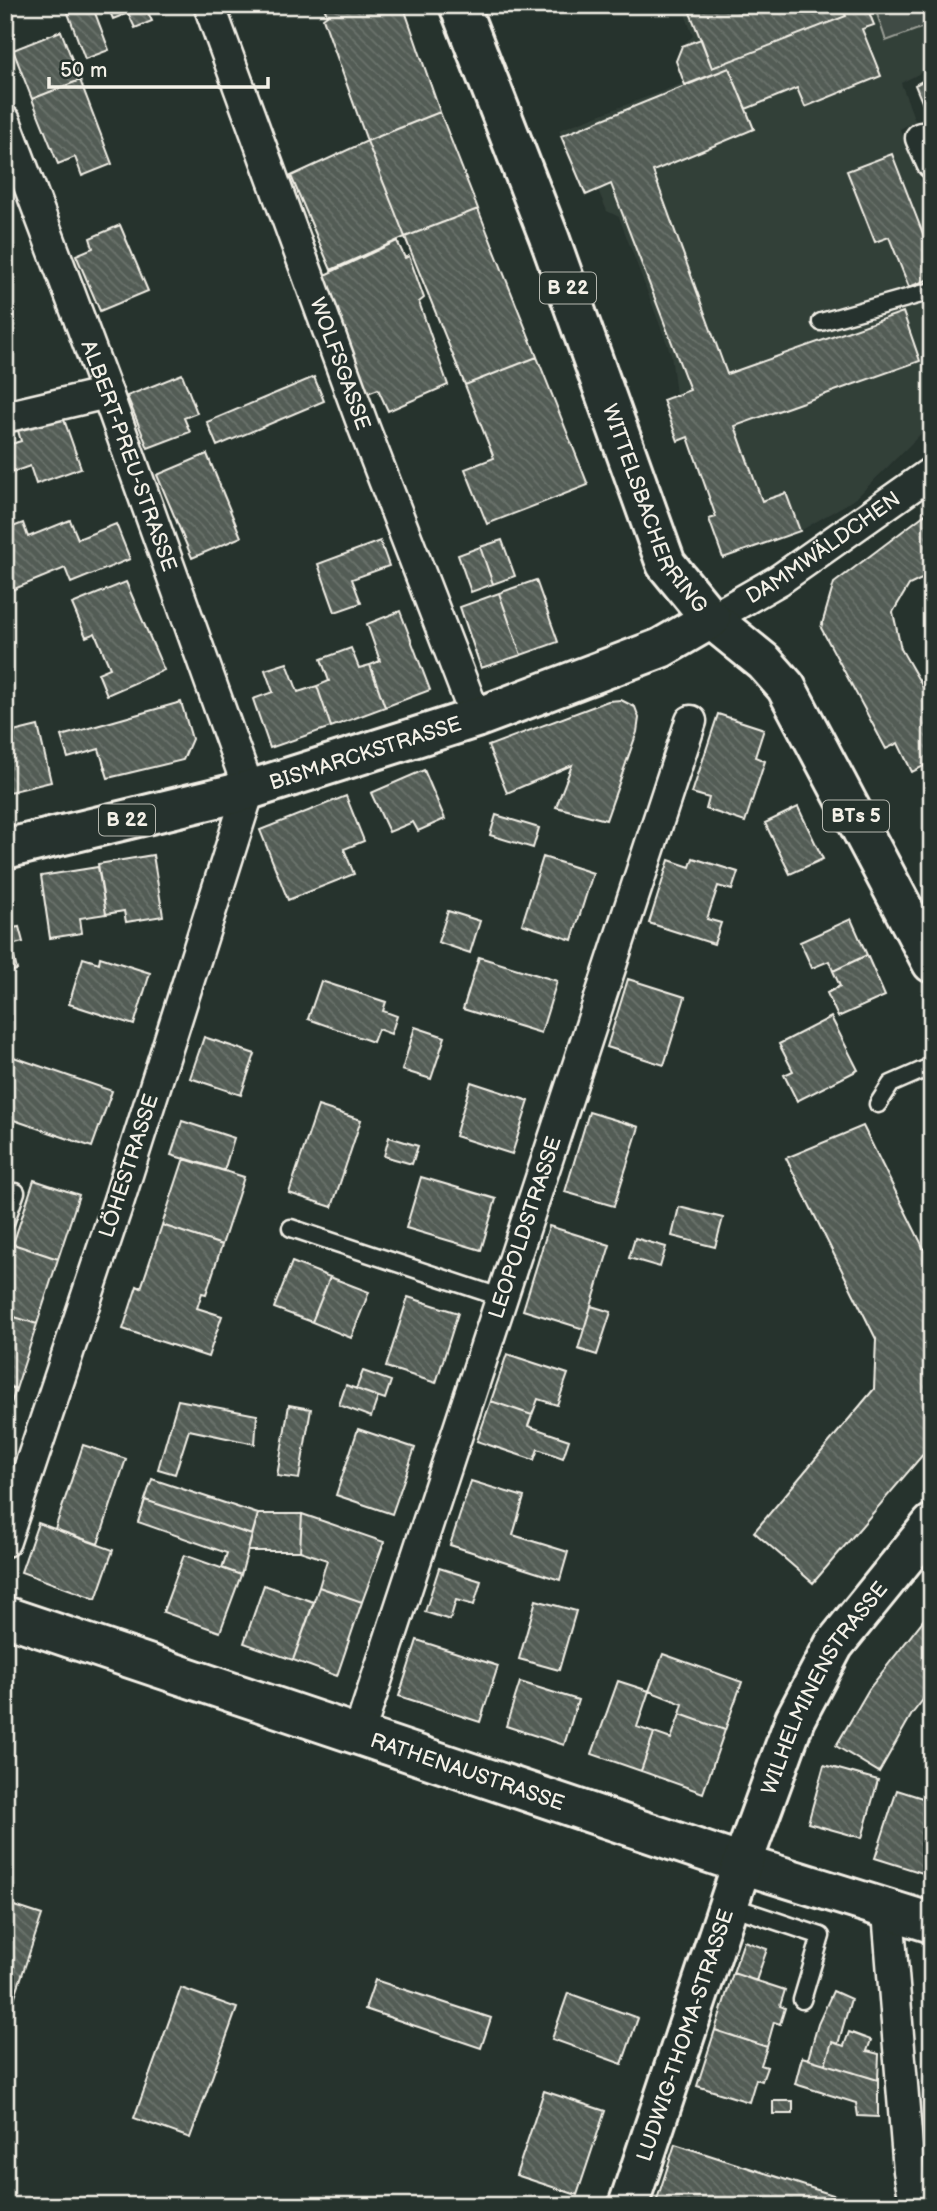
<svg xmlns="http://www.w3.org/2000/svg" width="937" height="2211" viewBox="0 0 937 2211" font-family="'Balsamiq Sans',sans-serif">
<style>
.built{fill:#333f39}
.green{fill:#414b45;stroke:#9a9e96;stroke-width:2}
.building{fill:url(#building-back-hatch);stroke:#f4f1e8;stroke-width:2}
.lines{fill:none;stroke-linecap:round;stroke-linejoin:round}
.lane-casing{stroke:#f4f1e8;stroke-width:21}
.street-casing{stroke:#f4f1e8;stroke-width:35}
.secondary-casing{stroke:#f4f1e8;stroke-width:44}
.primary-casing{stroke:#f4f1e8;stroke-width:44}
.lane{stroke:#26332d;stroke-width:16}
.street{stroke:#26332d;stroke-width:30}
.secondary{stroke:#26332d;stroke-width:38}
.primary{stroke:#26332d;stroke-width:38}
.labels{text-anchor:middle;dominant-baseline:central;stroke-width:5;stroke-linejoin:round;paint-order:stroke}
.shield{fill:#26332d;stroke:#b6b8b0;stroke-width:2}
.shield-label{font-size:19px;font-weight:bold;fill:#f4f1e8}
.street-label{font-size:21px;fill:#f4f1e8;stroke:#26332d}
</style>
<defs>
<pattern id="building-back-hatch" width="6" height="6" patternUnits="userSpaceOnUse" patternTransform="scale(1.75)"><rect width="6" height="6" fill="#525c55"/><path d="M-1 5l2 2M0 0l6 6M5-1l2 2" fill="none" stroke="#6c746d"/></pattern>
</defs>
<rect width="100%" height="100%" fill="#26332d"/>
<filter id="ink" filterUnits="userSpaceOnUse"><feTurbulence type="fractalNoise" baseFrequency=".0143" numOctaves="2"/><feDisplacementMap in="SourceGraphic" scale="14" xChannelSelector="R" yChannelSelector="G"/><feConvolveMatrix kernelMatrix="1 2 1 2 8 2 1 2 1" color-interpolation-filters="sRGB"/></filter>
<g filter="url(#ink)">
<path class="built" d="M682 5H932V67L901 83 915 121 900 129 932 208V423L855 499 800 531 723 558 709 519 716 516 688 438 678 441 663 400 676 395 671 354 619 217 607 211 598 190 586 195 559 130 684 83 676 61 682 46 693 36Z"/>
<path class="green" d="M874 5H932V24L886 41Z"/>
<path class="building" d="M65 5H92L109 50 85 59Z
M107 5H148L145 6 152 21 135 28 128 13 113 19Z
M323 5H403L440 112 367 141 323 18 327 15Z
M687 5H841L846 16 712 68Z
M841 5H866L874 25 862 29 881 76 805 107 797 88 746 109 729 68 685 85 676 61 682 46 701 39 712 68 846 16Z
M61 31 80 80 32 99 13 50Z
M729 68 754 129 653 171 727 374 903 312 920 361 735 426 762 501 786 493 800 531 723 558 709 519 716 517 688 437 678 441 663 400 690 390 611 184 586 195 561 136Z
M932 76V126L915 85Z
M80 80 112 164 82 176 75 157 58 164 32 99Z
M440 112 478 209 405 237 367 141Z
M367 141 405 237 331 270 291 176Z
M892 154 932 257V278L909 287 889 237 875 242 847 171Z
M478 209 537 357 465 385 405 237Z
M120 225 148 291 100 311 76 255 93 248 90 238Z
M397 241 405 258 409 256 424 298 419 302 448 385 388 411 378 389 363 395 316 279Z
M537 357 588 485 487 524 465 469 494 458 465 385Z
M182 374 197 413 184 418 190 432 148 448 127 396Z
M314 377 324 401 217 446 207 422Z
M61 411 81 468 36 484 30 466 10 473 5 446 21 441 17 427Z
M207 454 241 537 192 558 157 475Z
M932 509V574L909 585 893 612 901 649 932 703V762L912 772 898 743 886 749 821 628 834 583Z
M70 520 78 539 116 524 130 559 71 583 65 568 7 592 5 530 23 523 28 537Z
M502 540 515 576 493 584 480 547Z
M380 541 389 566 352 579 361 603 335 612 318 564Z
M480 547 493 584 471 592 458 555Z
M536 580 558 642 521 655 499 593Z
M126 582 164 670 107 695 98 673 110 668 95 633 86 637 72 604Z
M499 593 521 655 481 668 460 607Z
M400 611 430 690 385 707 370 665 380 661 367 624Z
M351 648 359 668 370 665 385 707 331 727 317 686 329 681 321 659Z
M287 663 298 692 317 686 331 727 270 748 253 699 273 692 265 670Z
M621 700 635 707 639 718 637 732 606 820 556 807 572 765 507 793 488 746 608 701Z
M181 702 192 739 183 760 108 778 99 749 68 758 61 736Z
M718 714 764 729 755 757 765 761 745 822 706 809 709 798 692 793Z
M38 726 51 782 5 793V734Z
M424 770 445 819 418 831 413 822 389 832 371 793Z
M346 796 364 841 344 849 354 874 288 900 260 830Z
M798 807 823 859 790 874 765 823Z
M496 815 539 828 533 848 490 835Z
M153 855 163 916 126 922 124 911 106 914 98 864Z
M543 857 593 873 572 940 522 924Z
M693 858 738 872 732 890 718 886 707 919 721 923 714 944 649 923 669 860 690 867Z
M98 867 106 914 80 918 82 933 50 938 41 876Z
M448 911 480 921 470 953 438 942Z
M851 919 867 955 833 971 829 961 812 968 800 942Z
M5 920 7 929 19 927 23 942 11 945 17 970 5 973Z
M867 955 885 996 838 1017 827 993 840 986 833 971Z
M100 957 150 973 134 1025 69 1004 83 958 99 963Z
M479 957 557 981 541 1033 463 1009Z
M628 979 685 997 664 1065 607 1047Z
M321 981 386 1002 383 1011 397 1016 391 1034 378 1029 373 1042 308 1019Z
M831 1017 858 1070 797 1101 784 1075 793 1071 779 1044Z
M415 1027 445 1037 431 1079 402 1070Z
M204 1037 255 1054 241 1095 190 1078Z
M5 1054 112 1091 92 1147 5 1117Z
M471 1082 529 1101 512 1154 455 1136Z
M318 1106 361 1120 332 1207 289 1193Z
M589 1112 639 1127 614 1206 565 1192Z
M182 1121 234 1138 224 1171 171 1155Z
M863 1126 932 1265V1444L813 1583 754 1532 874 1389 876 1339 786 1158Z
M389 1137 418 1146 412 1164 384 1156Z
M184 1158 244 1177 222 1245 162 1225Z
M421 1177 496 1199 481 1250 406 1228Z
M34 1180 79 1195 58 1259 13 1244Z
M679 1207 723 1218 715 1247 672 1236Z
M162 1225 222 1245 206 1294 202 1293 197 1308 222 1316 208 1357 123 1329 137 1286 141 1288Z
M549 1226 610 1245 584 1329 523 1310Z
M635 1238 666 1247 660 1267 629 1258Z
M13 1244 58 1259 37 1324 5 1314V1268Z
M292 1262 330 1277 312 1322 274 1308Z
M330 1277 369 1292 351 1338 312 1322Z
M408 1297 458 1313 436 1383 386 1367Z
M591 1306 611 1312 597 1355 578 1349Z
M5 1314 37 1324 16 1389 5 1385Z
M507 1354 568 1374 557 1405 538 1399 532 1415 491 1401Z
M363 1371 391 1381 385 1399 356 1389Z
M5 1385 16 1389 5 1422Z
M346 1385 378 1397 371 1417 339 1405Z
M178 1400 257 1415 255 1444 189 1430 175 1474 158 1469Z
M491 1401 532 1415 528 1426 569 1440 563 1458 538 1449 534 1460 477 1441Z
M289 1405 311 1409 299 1479 277 1476Z
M358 1429 415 1448 392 1514 336 1495Z
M83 1445 126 1459 98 1544 55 1529Z
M152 1479 258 1514 252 1535 145 1500Z
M471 1481 524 1497 513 1535 568 1552 560 1580 450 1545Z
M145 1500 252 1535 241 1575 222 1568 227 1553 138 1522Z
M258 1514H302L300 1551H248Z
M302 1514 384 1542 362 1602 319 1587 327 1560 300 1551Z
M38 1523 113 1550 96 1599 21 1572Z
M184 1555 241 1575 220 1632 163 1612Z
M439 1568 481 1581 474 1605 456 1600 450 1620 425 1612Z
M264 1585 314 1602 293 1660 244 1643Z
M319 1587 362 1602 337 1676 293 1660Z
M536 1600 576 1611 559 1670 519 1659Z
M932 1609V1688L912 1714 879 1772 836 1746 869 1689Z
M417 1640 498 1666 480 1722 399 1696Z
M663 1654 742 1682 725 1730 680 1714 683 1704 649 1691Z
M618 1681 649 1691 637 1727 654 1733 641 1771 592 1754Z
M520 1682 578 1700 564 1745 506 1726Z
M680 1714 725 1730 703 1793 641 1771 654 1733 671 1739Z
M824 1765 878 1780 862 1838 808 1823Z
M897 1790 932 1801V1876L875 1858Z
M5 1903 42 1915 5 2026Z
M744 1941 767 1949 756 1981 733 1973Z
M733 1973 785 1990 780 2006 785 2008 780 2024 774 2022 767 2047 715 2030Z
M375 1980 491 2018 481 2048 365 2009Z
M181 1988 237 2008 190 2138 134 2118Z
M833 1991 851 1999 838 2044 832 2042 825 2064 808 2059 818 2024Z
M568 1993 638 2018 622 2064 552 2039Z
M715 2030 767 2047 761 2065 767 2067 762 2081 756 2079 749 2102 697 2086Z
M849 2032 871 2040 867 2051 879 2054 878 2080 825 2064 832 2042 844 2046Z
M802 2057 878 2080V2117L858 2116 856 2103 795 2084Z
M544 2091 605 2111 577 2195 516 2175Z
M773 2101H793V2114H773Z
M675 2144 836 2196 833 2206H655Z"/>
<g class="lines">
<defs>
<path id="lane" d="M821 322 932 291
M878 1104 891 1084 932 1066
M5 1223 16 1192
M291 1228 500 1297
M728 1905 821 1936 802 2000"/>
<g id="street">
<path id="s1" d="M209 5 364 428 476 718"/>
<path id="s2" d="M5 121 107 393 249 790 119 1200 5 1541"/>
<path d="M921 138 932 163"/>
<path d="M5 417 107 393"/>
<path id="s3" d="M711 619 779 580 932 472"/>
<path id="s4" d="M359 1733 691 721"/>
<path d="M888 1912 909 2171 916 2206"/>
</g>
<g id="secondary">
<path id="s5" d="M5 1616 742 1864 932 1923"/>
<path id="s6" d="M628 2206 742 1864 795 1719 834 1645 932 1524"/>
</g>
<g id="primary">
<path id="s7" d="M459 5 549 237 666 564 711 619 764 662 786 687 932 963"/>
<path id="s8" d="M5 849 249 790 476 718 661 648 711 619"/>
</g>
</defs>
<use href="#lane" class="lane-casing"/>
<use href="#street" class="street-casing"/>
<use href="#secondary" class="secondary-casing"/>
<use href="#primary" class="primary-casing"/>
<use href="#lane" class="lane"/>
<use href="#street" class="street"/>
<use href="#secondary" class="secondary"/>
<use href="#primary" class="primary"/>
</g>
</g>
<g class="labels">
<g class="shield">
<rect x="540" y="272.5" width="56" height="31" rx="5"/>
<rect x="823" y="800.5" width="66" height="31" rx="5"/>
<rect x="99" y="804.5" width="56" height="31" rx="5"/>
</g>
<g class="shield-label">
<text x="568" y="288">B 22</text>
<text x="856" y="816">BTs 5</text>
<text x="127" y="820">B 22</text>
</g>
<g class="street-label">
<text stroke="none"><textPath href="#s1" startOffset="382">WOLFSGASSE</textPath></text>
<text stroke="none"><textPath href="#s2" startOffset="357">ALBERT-PREU-STRASSE</textPath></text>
<text stroke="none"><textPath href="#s7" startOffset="541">WITTELSBACHERRING</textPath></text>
<text stroke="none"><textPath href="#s3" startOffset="133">DAMMWÄLDCHEN</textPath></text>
<text stroke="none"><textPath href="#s8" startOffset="373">BISMARCKSTRASSE</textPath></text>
<text transform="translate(129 1166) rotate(-72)">LÖHESTRASSE</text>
<text stroke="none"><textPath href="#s4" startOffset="532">LEOPOLDSTRASSE</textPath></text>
<text stroke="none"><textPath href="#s6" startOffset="556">WILHELMINENSTRASSE</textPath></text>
<text stroke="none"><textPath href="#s5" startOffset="488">RATHENAUSTRASSE</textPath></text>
<text stroke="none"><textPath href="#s6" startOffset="180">LUDWIG-THOMA-STRASSE</textPath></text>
</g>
</g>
<rect width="937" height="2211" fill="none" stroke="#26332d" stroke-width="28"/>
<rect x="14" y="14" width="909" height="2183" fill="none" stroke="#f4f1e8" stroke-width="2.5" filter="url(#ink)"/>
<path d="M49 77v10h219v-10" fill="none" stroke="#f4f1e8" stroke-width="3.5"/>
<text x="60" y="77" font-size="21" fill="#f4f1e8" stroke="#26332d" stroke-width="5" paint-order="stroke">50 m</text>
</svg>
